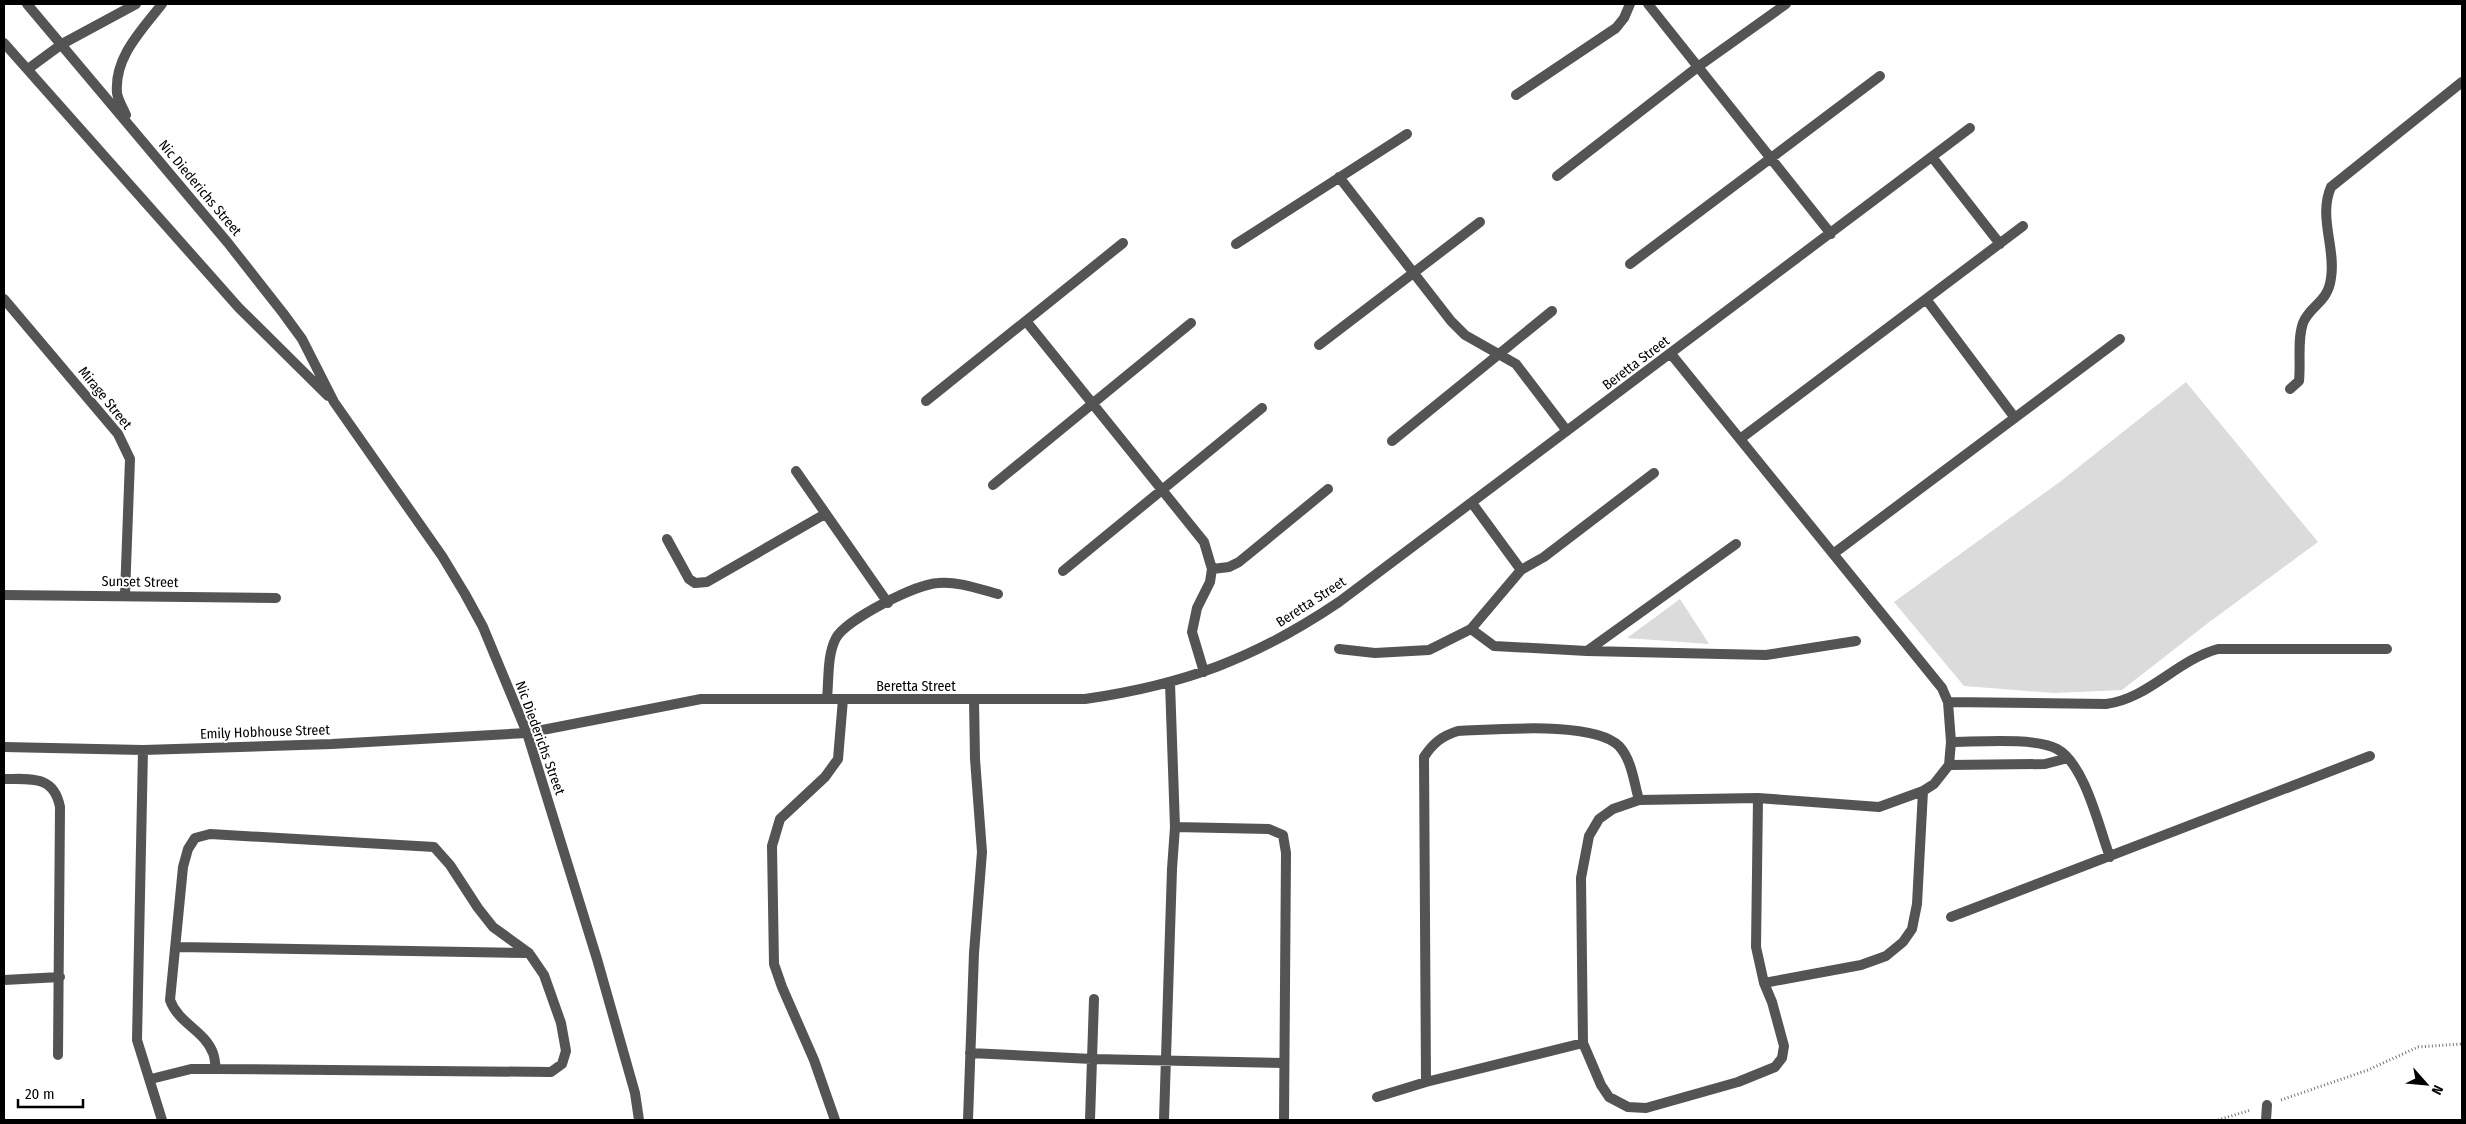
<svg xmlns="http://www.w3.org/2000/svg" width="2466" height="1124" viewBox="0 0 2466 1124" font-family="'Fira Sans Condensed',sans-serif">
<style>
.green{fill:#dbdbdb}
.lines{fill:none;stroke-linecap:round;stroke-linejoin:round}
.path{stroke:#767676;stroke-width:3;stroke-dasharray:1 2.5;stroke-linecap:butt}
.service{stroke:#545454;stroke-width:10}
.minor{stroke:#545454;stroke-width:10}
.tertiary{stroke:#545454;stroke-width:10}
.labels{text-anchor:middle;dominant-baseline:central;stroke-width:4;stroke-linejoin:round;paint-order:stroke}
.street-label{font-size:14px;fill:#000;stroke:#fff}
</style>
<rect width="100%" height="100%" fill="#fff"/>
<path class="green" d="M2186 382 2318 542 2208 623 2122 690 2054 693 1964 686 1894 602 2061 481Z
M1680 599 1709 644 1627 638Z"/>
<g class="lines">
<path class="path" d="M2281 1100 2368 1070 2418 1047 2462 1044
M2218 1120 2251 1110"/>
<path class="service" d="M2290 389 2299 381C2301 363 2297 340 2303 323 2310 305 2328 303 2331 278 2336 248 2318 217 2331 187L2462 82
M1472 503 1521 570
M1471 629 1494 646 1587 651 1766 655 1856 641
M1339 649 1375 653 1429 650 1471 629 1521 570 1544 557 1654 473
M1587 651 1736 544"/>
<path class="minor" d="M1648 4 1831 234
M28 69 62 44 136 4
M1516 95 1616 28 1624 18 1630 4
M1932 157 2000 244
M1557 176 1699 66 1786 4
M1339 177 1451 321 1465 335 1516 364 1567 431
M1236 244 1407 134
M1630 264 1880 76
M4 299 118 434 130 459 125 595
M1926 299 2015 418
M1026 321 1204 542 1212 569 1210 582 1197 608 1192 632 1204 672
M1319 345 1480 222
M1671 354 1942 688 1948 702 1951 742 1949 765 1934 784 1923 791 1879 807 1758 798 1639 800 1613 809 1599 819 1589 836 1581 878 1583 1043 1601 1085 1609 1097 1628 1107 1646 1108 1738 1082 1775 1067 1782 1058 1784 1046 1772 1002 1764 983 1861 965 1886 956 1903 942 1912 929 1917 904 1923 791
M926 401 1123 243
M1740 439 2023 226
M1392 441 1552 311
M796 471 888 603
M993 485 1191 323
M667 539 689 579 695 583 707 582 825 514
M1833 554 2120 339
M1212 569 1229 567 1239 562 1328 489
M1063 571 1262 408
M4 595 276 598
M827 698C829 679 827 655 836 638 847 619 916 584 938 583 958 581 979 589 998 594
M1948 702 2106 704C2148 699 2177 660 2218 649H2387
M1951 742C1976 742 2035 737 2057 749 2085 764 2099 828 2110 857
M4 747 143 750 332 744 527 733 701 699H1085C1184 685 1256 658 1339 602L1970 128
M143 750 137 1040 162 1120
M1949 765 2045 764 2068 758
M4 779C31 779 54 775 60 807L58 1055
M1758 798 1756 947 1764 983
M1175 827 1269 829 1283 835 1286 853 1284 1120
M1951 917 2370 756
M177 947 529 953
M4 980 60 977
M970 1053 1092 1059 1284 1063
M151 1079 191 1069H216L551 1072 562 1064 566 1051 561 1023 544 975 529 953 493 927 478 908 450 865 434 847 210 834 195 838 188 849 183 867 170 1000C178 1023 205 1031 213 1053 215 1058 215 1064 216 1069
M1426 1082 1424 757C1433 743 1442 736 1458 731 1494 730 1593 720 1619 746 1632 760 1634 783 1639 800
M1377 1097 1426 1082 1583 1043
M835 1120 814 1060 782 987 774 964 772 846 780 819 825 777 838 759 843 699
M968 1120 974 953 982 852 975 759 974 700
M1090 1120 1094 999
M1164 1120 1172 869 1175 827 1170 683
M2266 1120 2267 1105"/>
<path class="tertiary" d="M27 4 228 243 283 313 302 339 334 402 442 556 465 594 483 627 527 733 597 959 635 1093 639 1120
M4 43 239 308 328 396
M126 115C123 108 118 100 117 93 114 57 142 30 162 4"/>
</g>
<g class="labels">
<g class="street-label">
<text transform="translate(200 188) rotate(50)">Nic Diederichs Street</text>
<text transform="translate(1636 363) rotate(-37)">Beretta Street</text>
<text transform="translate(105 398) rotate(51)">Mirage Street</text>
<text transform="translate(140 582) rotate(1)">Sunset Street</text>
<text transform="translate(1311 602) rotate(-33)">Beretta Street</text>
<text x="916" y="686">Beretta Street</text>
<text transform="translate(265 732) rotate(-2)">Emily Hobhouse Street</text>
<text transform="translate(540 738) rotate(70)">Nic Diederichs Street</text>
</g>
</g>
<rect width="2466" height="1124" fill="none" stroke="#000000" stroke-width="10"/>
<g transform="translate(2426 1084) rotate(117)" stroke="#ffffff" stroke-width="4" paint-order="stroke">
<path d="M0-4L9 19L0 12L-9 19Z" fill="#000000"/>
<text y="-8" font-size="14" font-weight="bold" text-anchor="middle" fill="#000000">N</text>
</g>
<path d="M18 1099v8h65v-8" fill="none" stroke="#000000" stroke-width="2.5"/>
<text x="25" y="1099" font-size="15" fill="#000000" stroke="#ffffff" stroke-width="4" paint-order="stroke">20 m</text>
</svg>
